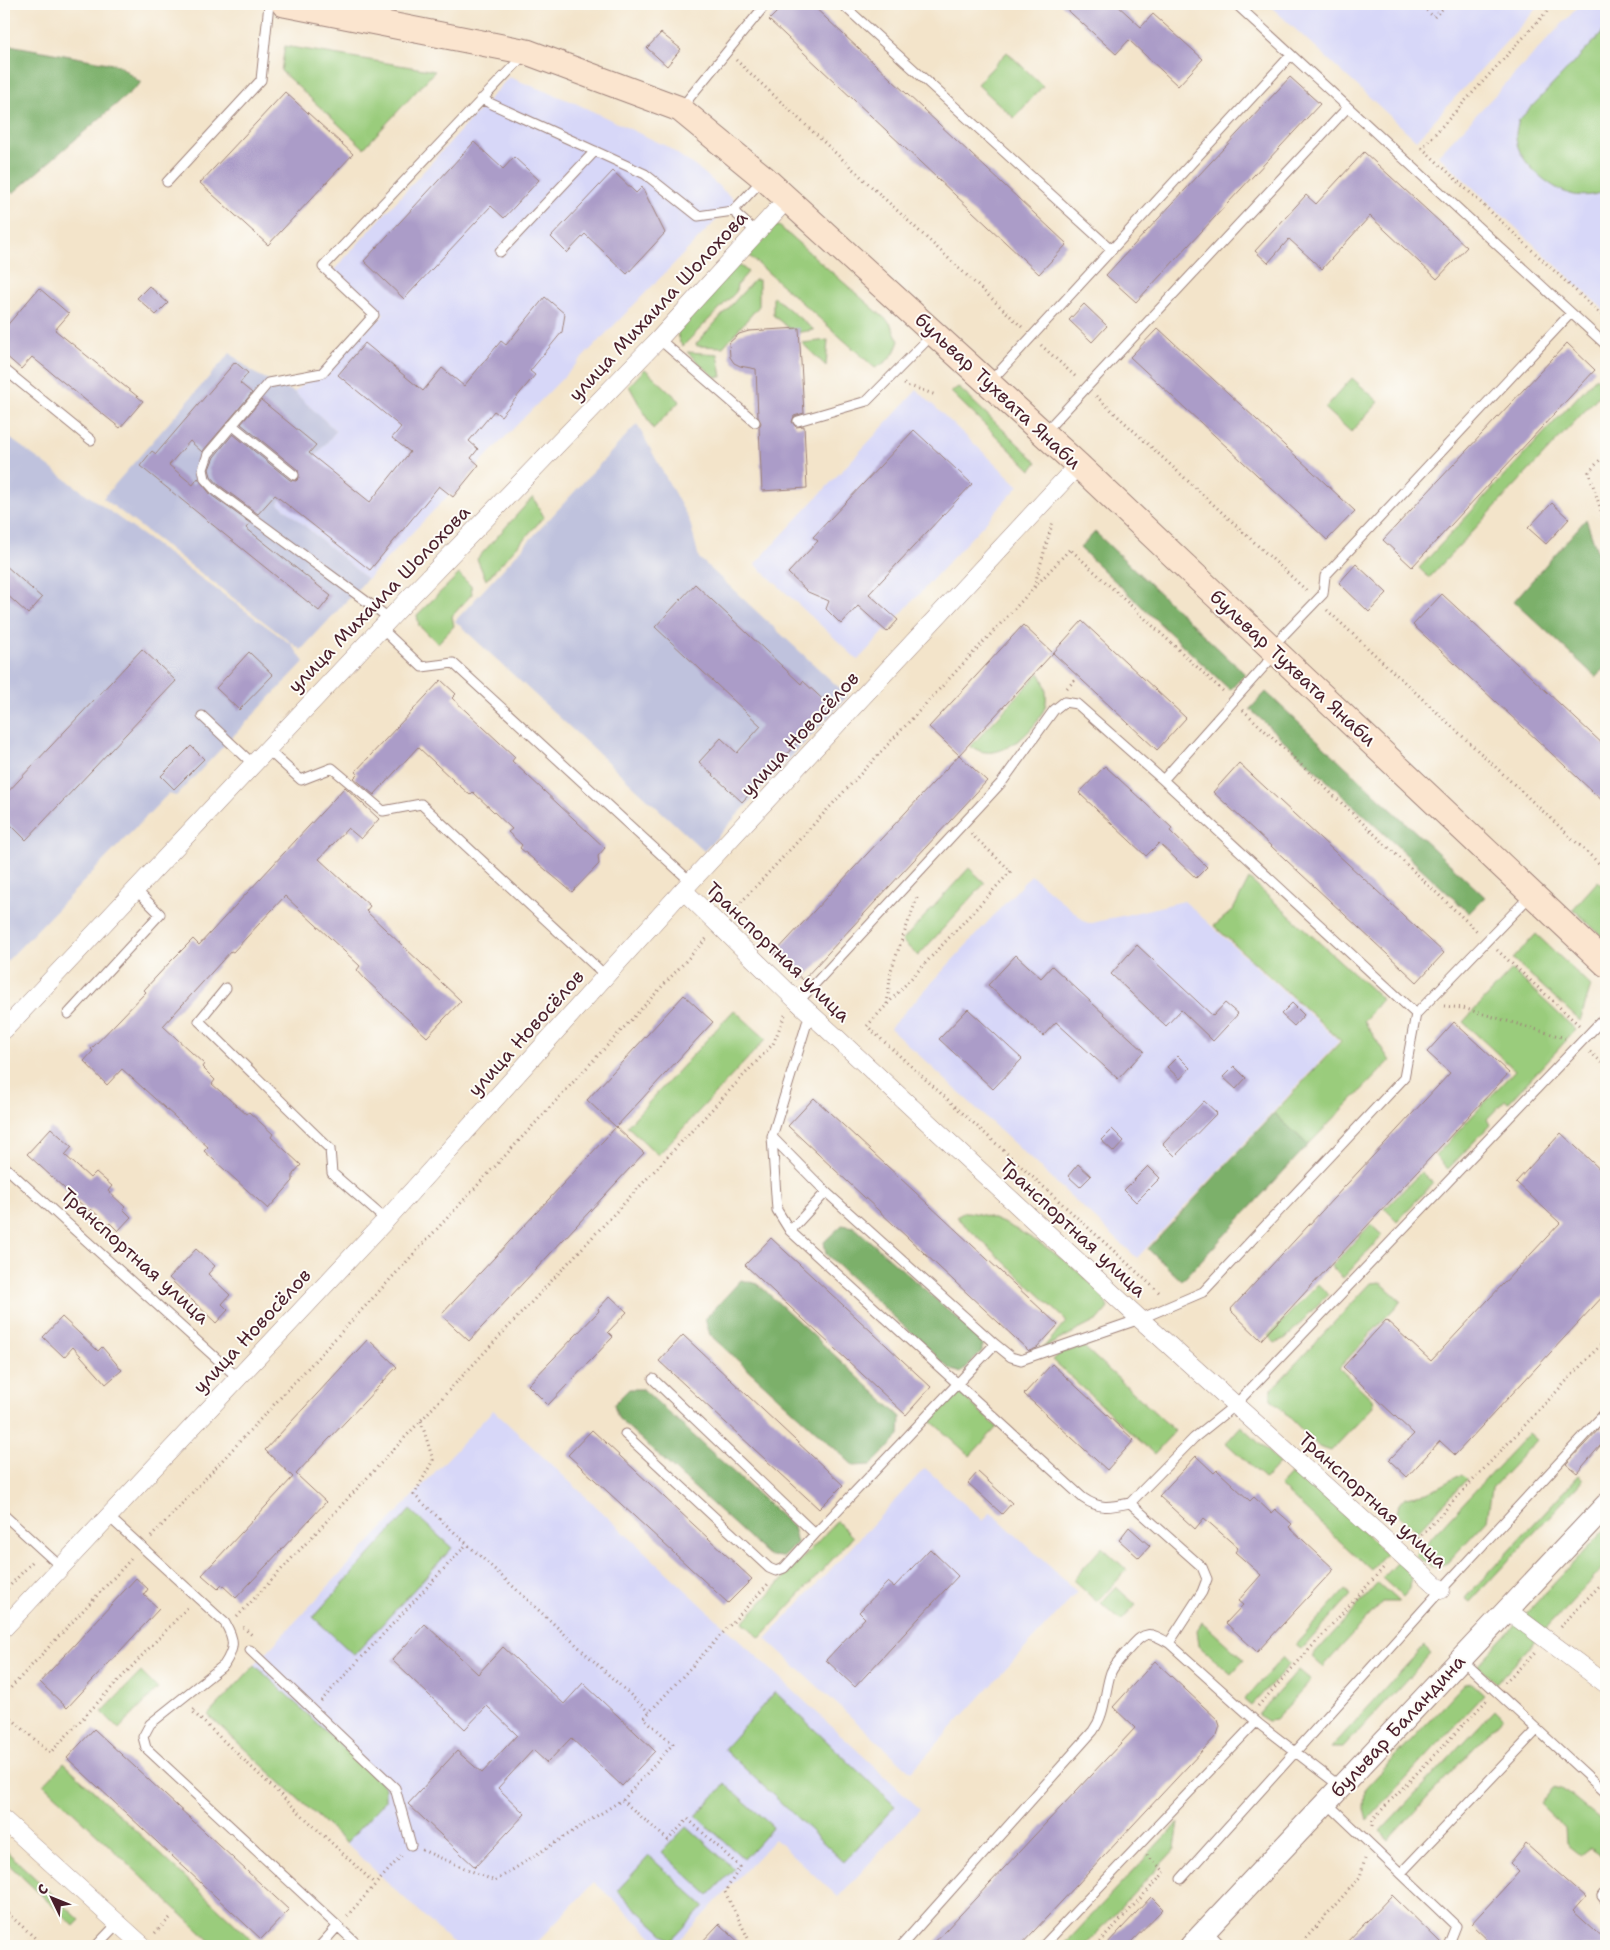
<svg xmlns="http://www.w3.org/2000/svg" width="1610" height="1950" viewBox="0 0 1610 1950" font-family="'Shantell Sans',sans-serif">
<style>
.built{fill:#d7d7f8}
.industrial{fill:#bfc2dd}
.green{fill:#9acc7b;stroke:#727653}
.forest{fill:#7bb06b;stroke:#62684b}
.building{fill:#ab9cc8}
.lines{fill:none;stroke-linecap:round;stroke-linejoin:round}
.service-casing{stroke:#9e827a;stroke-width:11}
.minor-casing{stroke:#9e827a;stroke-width:19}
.tertiary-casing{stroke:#9e827a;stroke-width:24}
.secondary-casing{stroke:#9e827a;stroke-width:27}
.path{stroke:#9e827a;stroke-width:3;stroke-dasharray:1 4;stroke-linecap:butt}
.service{stroke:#fff;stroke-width:9}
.minor{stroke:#fff;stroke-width:18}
.tertiary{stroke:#fff;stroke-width:22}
.secondary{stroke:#fbe5cf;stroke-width:25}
.labels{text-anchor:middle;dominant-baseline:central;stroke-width:4;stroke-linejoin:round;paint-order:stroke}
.street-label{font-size:19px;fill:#4a1f2b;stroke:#fdfcf7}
</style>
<rect width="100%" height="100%" fill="#fdfcf7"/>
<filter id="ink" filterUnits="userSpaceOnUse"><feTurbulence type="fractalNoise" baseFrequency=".02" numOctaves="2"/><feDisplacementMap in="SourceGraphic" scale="10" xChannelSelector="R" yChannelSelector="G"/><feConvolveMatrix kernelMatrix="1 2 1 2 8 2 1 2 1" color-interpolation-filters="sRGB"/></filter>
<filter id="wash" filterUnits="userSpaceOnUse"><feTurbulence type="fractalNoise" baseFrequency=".0096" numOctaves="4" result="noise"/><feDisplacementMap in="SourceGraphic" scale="20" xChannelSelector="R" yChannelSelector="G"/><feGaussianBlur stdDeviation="1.12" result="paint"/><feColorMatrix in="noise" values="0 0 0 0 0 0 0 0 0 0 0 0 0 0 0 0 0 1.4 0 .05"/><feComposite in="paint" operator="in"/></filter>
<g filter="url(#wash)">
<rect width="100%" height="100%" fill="#f3e4ca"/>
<path class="built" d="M1268 4H1541L1416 140Z
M1581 4H1606V312L1438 155Z
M509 77 575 103 666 146 703 172 735 201 367 579 278 503 336 431 294 392 384 315 334 270Z
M917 390 1019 486 858 660 755 564Z
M1031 875 1088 924 1184 901 1339 1041 1137 1258 890 1028Z
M493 1410 920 1809 838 1897 775 1839 674 1946H663L594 1882 534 1946H456L208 1715Z
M925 1468 983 1521 991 1512 1077 1592 911 1772 766 1639Z"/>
<path class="industrial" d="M230 353 254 373 294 392 336 431 278 503 367 579 301 650 103 498Z
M637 424 690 522 699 558 848 696 704 851 455 621Z
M4 437 11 439 292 645 304 662 176 796 168 794 4 964Z"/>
<path class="green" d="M1606 29V191C1593 196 1578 198 1565 192 1545 184 1515 158 1516 135 1516 130 1518 124 1519 120Z
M285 46 435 71 364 148 281 71Z
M1007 52 1043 86 1014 118 977 84Z
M779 226 890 323 899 341C894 356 889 361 875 368L745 252 771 227Z
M736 262 748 272 737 285 736 292 683 346 680 343 677 332Z
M754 280H759V306L723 347 697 346 696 344Z
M773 296 814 330 794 333 773 315Z
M828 340 826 366 802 343Z
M687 352 718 354 722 377H715Z
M645 369 680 401 653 429 629 386Z
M1596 377 1606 388 1429 578 1419 568Z
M1352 378 1379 402 1351 432 1325 408Z
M958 387 1037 462 1031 470 951 392Z
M533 497 544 517 486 580 477 559Z
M459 574 471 586 472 594 452 616 454 626 438 643 419 626 417 615Z
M1039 673C1045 681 1047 692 1046 702 1043 724 1008 756 985 752 980 752 975 748 970 747Z
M969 868 985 883 918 956 902 941Z
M1249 879 1382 999 1364 1021 1390 1061 1308 1145 1274 1113 1341 1041 1214 926 1233 910Z
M1598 881 1606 889V940L1573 909Z
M1536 934 1591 986 1580 1021 1513 959Z
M1512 970 1576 1030 1509 1102 1505 1100 1487 1119 1490 1125 1448 1169 1435 1156 1515 1070 1463 1022Z
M734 1010 766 1039 658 1155 627 1126Z
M1421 1172 1433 1183 1397 1221 1385 1209Z
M965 1212C1002 1212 1096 1274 1108 1308L1098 1320 1043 1348 1066 1322 1064 1318 956 1217Z
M1371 1224 1383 1235 1343 1278 1331 1267Z
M1380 1282 1401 1301 1339 1368 1372 1399 1373 1407 1331 1451 1319 1447 1271 1399V1390L1371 1283Z
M1318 1284 1328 1294 1286 1338 1275 1343 1268 1336Z
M1084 1347 1175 1431 1154 1454 1053 1360 1060 1353Z
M956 1390 997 1427 970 1456 930 1420Z
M1241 1426 1280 1463 1265 1479 1226 1443Z
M1529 1433 1537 1440 1492 1488 1487 1520 1447 1563 1432 1567 1425 1563 1415 1555Z
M1295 1470 1386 1553 1371 1570 1280 1486Z
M1462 1474 1467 1479 1410 1539 1408 1537 1414 1530 1397 1513 1399 1504 1405 1497 1427 1493Z
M1578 1476 1583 1480 1470 1602 1465 1598Z
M410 1510 452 1548 354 1655 313 1617Z
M837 1521 853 1537 760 1638 743 1622Z
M1606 1528V1565L1496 1683 1477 1666Z
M1102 1547 1127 1570 1097 1602 1073 1580Z
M1398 1561 1411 1577 1410 1589 1403 1597 1382 1578Z
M1378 1583 1399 1602H1382L1323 1667 1312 1657Z
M1116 1587 1136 1605 1121 1621 1101 1603Z
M1345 1590 1351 1595 1302 1649 1296 1644Z
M1202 1622 1244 1660 1231 1674 1199 1646 1197 1630Z
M1424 1646 1431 1653 1343 1748H1331Z
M1283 1657 1290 1664 1251 1706 1244 1700Z
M255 1665 385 1787V1801L346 1843 208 1715Z
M1298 1670 1311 1681 1275 1720 1268 1721 1258 1715Z
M141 1672 158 1689 119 1729 102 1712Z
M1472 1683 1484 1694 1367 1820 1364 1808 1365 1789 1464 1684Z
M775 1692 895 1806 844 1862 724 1749Z
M1495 1709 1503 1717 1388 1840 1380 1832Z
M64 1763 256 1944 215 1946 44 1784Z
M725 1784 773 1827 744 1859 696 1816Z
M1553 1787 1562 1789 1606 1825V1859L1590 1848 1581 1855 1566 1843 1565 1828 1540 1804Z
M1179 1822 1175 1849 1085 1946H1063Z
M687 1826 734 1869 709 1895 662 1852Z
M4 1849 80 1920 74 1926 4 1860Z
M649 1856 704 1906 671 1941 617 1891Z"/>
<path class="forest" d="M4 44 119 65 141 83 13 193 4 187Z
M1586 519 1606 577V666L1596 677 1514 601Z
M1095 532 1245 674 1230 690 1080 548Z
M1266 692 1485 897 1469 913 1250 709Z
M1274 1113 1308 1145 1182 1281 1148 1249Z
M842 1225 854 1227 982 1340V1351L961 1373 950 1369 826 1254 824 1242Z
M741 1280 758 1284 901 1417 900 1436 871 1465 854 1466 710 1335 705 1319Z
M629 1389H643L793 1527 797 1543 783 1557 769 1556 618 1418 614 1404Z"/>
<g id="blocks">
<path class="building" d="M785 4H811L1067 244 1039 274 769 20Z
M1061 4H1116L1141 27 1153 14 1203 59 1178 86 1129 40 1116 54Z
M661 33 681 49 667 66 647 48Z
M1290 77 1320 104 1136 302 1106 275Z
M285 92 353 154 268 245 200 183Z
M474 142 503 169 514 157 539 180 504 218 491 206 404 299 364 261Z
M1364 152 1467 247 1437 279 1370 216 1322 269 1289 239 1268 263 1255 251 1306 195 1316 204Z
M613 171 636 193 642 187 665 233 627 274 585 234 567 253 551 237Z
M149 286 168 303 156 315 137 298Z
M39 288 69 314 55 330 143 401 120 428 32 357 21 369 4 354V329Z
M545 297 565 314 562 332 530 371 535 375 501 416 494 411 469 441 478 449 471 458 479 465 453 497 439 486 370 570 275 495 258 514 219 485 211 476 209 469 214 457 233 434 290 480 296 481 299 478 298 470 241 424 261 400 316 445 309 453 370 502 410 452 392 438 401 427 338 375 365 343 423 391 442 368 464 386 501 341 506 345Z
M1084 304 1107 326 1092 342 1069 320Z
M799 328 804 413 794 416 792 422 796 427 804 426 807 488 762 491 759 427 761 423 758 417 756 369 740 366 734 363 730 357 729 343 739 334 749 331Z
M1158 328 1355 511 1327 540 1130 357Z
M1567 343 1595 370 1412 567 1383 540Z
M235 362 248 373 240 383 252 393 202 452 190 441 169 465 193 485 198 478 211 495 250 523 246 528 331 596 319 611 140 466 152 451 156 454Z
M914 430 972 484 869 594 898 620 887 632 858 606 841 624 826 609 829 601 808 592 788 573 818 541 813 537Z
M1552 503 1569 519 1546 544 1528 528Z
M4 564 42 598 28 614 4 592Z
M1356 564 1387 593 1369 612 1339 583Z
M695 584 801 684 803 681 831 707 742 802 699 762 721 738 737 753 761 726 655 627Z
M1442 594 1606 747V804L1413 625Z
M1082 621 1186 718 1157 750 1053 653Z
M1023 625 1053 653 959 755 929 727Z
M142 649 176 681 26 840 4 818V796Z
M249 652 273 675 239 710 216 688Z
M441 680 456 694 452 698 515 757 512 761 605 848 598 856 599 864 572 892 520 848 522 845 508 832 512 829 473 792 470 795 454 781 418 747 374 795 354 778 358 774 355 772Z
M191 746 204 759 174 789 161 776Z
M959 755 987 781 803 980 774 954Z
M1239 763 1444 953 1417 982 1213 792Z
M1105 766 1172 828 1170 831 1207 867 1196 878 1159 843 1146 856 1079 793Z
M345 787 379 819 361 839 348 828 319 859 370 906 366 911 461 1001 427 1037 365 979 357 970 360 966 285 896 233 952 231 951 163 1026 204 1064 202 1067 215 1080 212 1084 246 1114 249 1112 273 1134 271 1137 301 1165 293 1174V1181L268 1209 204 1151 208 1147 122 1069 107 1085 84 1061 93 1051 91 1049 146 992 144 990 170 962 193 939 199 945Z
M1137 945 1213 1016 1225 1003 1238 1014 1213 1041 1181 1010 1166 1026 1111 974Z
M1016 955 1041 978 1052 966 1144 1051 1118 1079 1056 1022 1043 1036 988 985Z
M684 995 713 1022 616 1127 587 1100Z
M1292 1003 1304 1015 1294 1026 1281 1014Z
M968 1009 1022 1059 993 1089 939 1039Z
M1454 1022 1509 1073 1261 1340 1230 1310 1450 1073 1427 1052Z
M1178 1056 1190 1068 1180 1079 1167 1067Z
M1234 1066 1246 1078 1236 1089 1223 1077Z
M814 1098 1058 1325 1037 1348 1029 1351 788 1126Z
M1204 1101 1217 1113 1175 1156 1163 1144Z
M616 1127 644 1153 469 1341 441 1315Z
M51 1128 72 1147 65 1155 90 1178 96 1172 112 1186 108 1191 125 1207 123 1209 131 1217 118 1231 110 1223 108 1225 91 1209 89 1211 27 1154Z
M1112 1129 1124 1141 1114 1152 1101 1140Z
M1561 1133 1606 1175V1293L1455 1455 1440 1441 1407 1477 1389 1460 1414 1434 1343 1367 1386 1320 1431 1361 1560 1223 1516 1182Z
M1078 1164 1091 1176 1080 1187 1068 1176Z
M1148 1166 1160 1178 1136 1202 1124 1190Z
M771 1238 931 1387 906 1415 745 1265Z
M196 1249 215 1266 208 1274 230 1295 222 1304 228 1310 216 1323 169 1278Z
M610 1296 627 1312 608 1332 613 1337 548 1405 528 1385 599 1311 598 1309Z
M62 1317 98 1351 102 1347 122 1370 106 1384 73 1347 64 1357 43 1337Z
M683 1335 843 1485 819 1509 659 1361Z
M368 1339 397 1367 296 1474 326 1502 236 1598 222 1585 218 1589 202 1575 293 1477 265 1450Z
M1052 1364 1134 1440 1107 1470 1024 1394Z
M1600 1428 1606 1434V1439L1577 1473 1566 1464Z
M592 1430 752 1579 728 1603 568 1455Z
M1196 1456 1214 1473 1217 1470 1250 1501 1254 1497 1271 1513 1275 1509 1292 1524 1289 1527 1334 1569 1257 1652 1226 1623 1243 1605 1238 1601 1261 1575 1235 1552 1238 1548 1204 1518 1195 1529 1159 1496Z
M978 1472 1012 1503 1002 1514 968 1483Z
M1129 1527 1150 1546 1139 1558 1119 1540Z
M930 1549 958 1576 855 1687 826 1660 865 1618 859 1612 888 1582 894 1587Z
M136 1578 148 1589 144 1595 159 1609 67 1708 40 1682Z
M425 1624 478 1674 503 1647 564 1704 583 1683 655 1751 622 1786 571 1738 547 1763 533 1750 498 1788 525 1814 475 1867 408 1804 457 1751 482 1773 517 1735 487 1706 465 1729 392 1660Z
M1155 1661 1218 1720 1220 1726 1217 1735 1020 1946H931L1135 1728 1113 1707Z
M94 1729 289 1910 261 1939 67 1758Z
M1526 1844 1585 1897 1573 1911 1606 1941V1946H1494L1471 1924 1519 1872 1510 1863Z
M1392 1895 1442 1944V1946H1343Z
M1151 1897 1163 1909 1127 1946H1105Z
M719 1924 743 1946H698Z"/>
</g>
</g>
<g filter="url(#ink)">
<use href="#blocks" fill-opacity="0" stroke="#9e827a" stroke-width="1"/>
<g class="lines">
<defs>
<path id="service" d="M842 4 1112 250
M1236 4 1606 345
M481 99 645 174 698 216 733 211 756 232
M681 108 766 4
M167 182 261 80 269 4
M733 211 762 180
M500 252 595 151
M659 339 755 422
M4 369 91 440
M989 383 1291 55
M798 421 867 401 934 333
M232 425 294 475
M1044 433 1348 107
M389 618 215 490 205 479 203 469 208 454 268 383 322 373 374 315 323 267 523 56
M381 628 422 667 453 663 691 882
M1272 647 1323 594 1325 576 1571 313
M202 716 253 764
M267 749 301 780 332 768 383 811 421 804 606 976
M1163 780 1416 1014
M226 988 199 1021 330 1149 332 1173 386 1220
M798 1002 1002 782 1054 710 1064 702 1077 704 1163 780 1276 653
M810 1013 772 1137 826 1192 995 1344 1011 1357 1021 1360 1140 1319 1203 1292 1404 1078 1416 1014 1531 895
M68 1014 160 914 135 889
M772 1137 777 1210 790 1231
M4 1166 238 1378
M826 1192 790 1231 1083 1498C1100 1510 1111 1507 1130 1503
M625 1434 769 1568 776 1571 784 1568 815 1534 653 1379
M4 1515 61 1567
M108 1516 225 1623C235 1640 235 1648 224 1665L150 1724 143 1737 146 1748 359 1946
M815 1534 995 1344
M250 1650 395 1788 411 1845
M1461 1659 1606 1793
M1341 1787 1259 1724 1169 1643 1202 1592 1207 1579 1202 1567 1130 1503 1194 1438 1235 1405 1606 1016
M1326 1802 1456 1926 1448 1946
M1401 1873 1537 1730
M1181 1879 1441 1590 1606 1412
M1606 1891 1602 1896 1606 1901
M1206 1930 1222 1946
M96 1946 118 1923
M320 1946 337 1927
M901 1946 1093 1731C1106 1713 1104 1692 1111 1672 1115 1663 1124 1655 1130 1648 1146 1630 1149 1632 1169 1643
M1043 1946 1256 1722"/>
<path id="minor" d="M683 890 798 1002 1140 1319 1441 1590
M4 1030 412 595 659 339 787 199
M1507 1610 1606 1684
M4 1628 386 1220 683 890 1078 465
M4 1820 143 1946"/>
<path id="tertiary" d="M1191 1946 1606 1505"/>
<path id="secondary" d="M284 4 527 52 680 109 764 178 1078 465 1606 964"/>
</defs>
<use href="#service" class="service-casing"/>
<use href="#minor" class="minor-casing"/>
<use href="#tertiary" class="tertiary-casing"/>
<use href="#secondary" class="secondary-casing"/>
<path class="path" d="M1419 4 1434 17 1447 4
M1554 4 1422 148 1606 319
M736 60 1022 327
M1041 345 1077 378
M904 384 936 395
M1096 396 1308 592
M1606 453 1589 472 1606 527
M1034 587 1053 521
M1327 610 1606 870
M1067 688 1075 680
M1243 710 1478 932
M971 834 1011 871 867 1026 1161 1294
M731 913 1070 549 1224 692
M1497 950 1579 1025
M887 1004 891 970 918 895
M1444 1006 1463 1008 1565 1038
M1590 1052 1606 1066
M421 1421 433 1460 414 1495 649 1712
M151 1537 708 937
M1415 1542 1606 1339
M4 1592 34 1560
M237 1617 773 1044 785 1015
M243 1627 253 1636
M1560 1627 1606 1579
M1505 1682 1535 1653
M4 1695 133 1557
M321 1701 467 1544
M1258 1706 1386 1565
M194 1709 192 1711 375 1884
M4 1712 50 1753 189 1606
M623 1800 673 1744 644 1718 769 1583
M1372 1826 1373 1819 1487 1700
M422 1850 495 1881 622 1800 668 1840 688 1819 740 1867 725 1892 752 1946
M4 1910 44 1946
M347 1916 403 1854
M155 1933 170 1918
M1096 1946 1165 1872 1147 1855
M1299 1946 1360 1877 1365 1859"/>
<use href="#service" class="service"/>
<use href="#minor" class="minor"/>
<use href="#tertiary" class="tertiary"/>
<use href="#secondary" class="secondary"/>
</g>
</g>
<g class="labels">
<g class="street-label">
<text transform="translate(658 306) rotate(-47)">улица Михаила Шолохова</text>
<text transform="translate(998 391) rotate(43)">бульвар Тухвата Янаби</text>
<text transform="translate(379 599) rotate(-46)">улица Михаила Шолохова</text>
<text transform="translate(1293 668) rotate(43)">бульвар Тухвата Янаби</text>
<text transform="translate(800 734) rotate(-47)">улица Новосёлов</text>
<text transform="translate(778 952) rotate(44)">Транспортная улица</text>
<text transform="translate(526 1033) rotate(-48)">улица Новосёлов</text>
<text transform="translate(1073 1228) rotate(43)">Транспортная улица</text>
<text transform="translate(135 1256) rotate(42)">Транспортная улица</text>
<text transform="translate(252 1331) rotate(-47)">улица Новосёлов</text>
<text transform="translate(1373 1500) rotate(42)">Транспортная улица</text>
<text transform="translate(1398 1726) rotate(-47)">бульвар Баландина</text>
</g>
</g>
<rect width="1610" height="1950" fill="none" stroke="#fdfcf7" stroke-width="20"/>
<g transform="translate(52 1898) rotate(313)" stroke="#fdfcf7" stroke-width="4" paint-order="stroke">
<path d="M0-4L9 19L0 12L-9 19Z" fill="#4a1f2b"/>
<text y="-8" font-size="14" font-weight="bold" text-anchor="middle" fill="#4a1f2b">С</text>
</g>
</svg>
